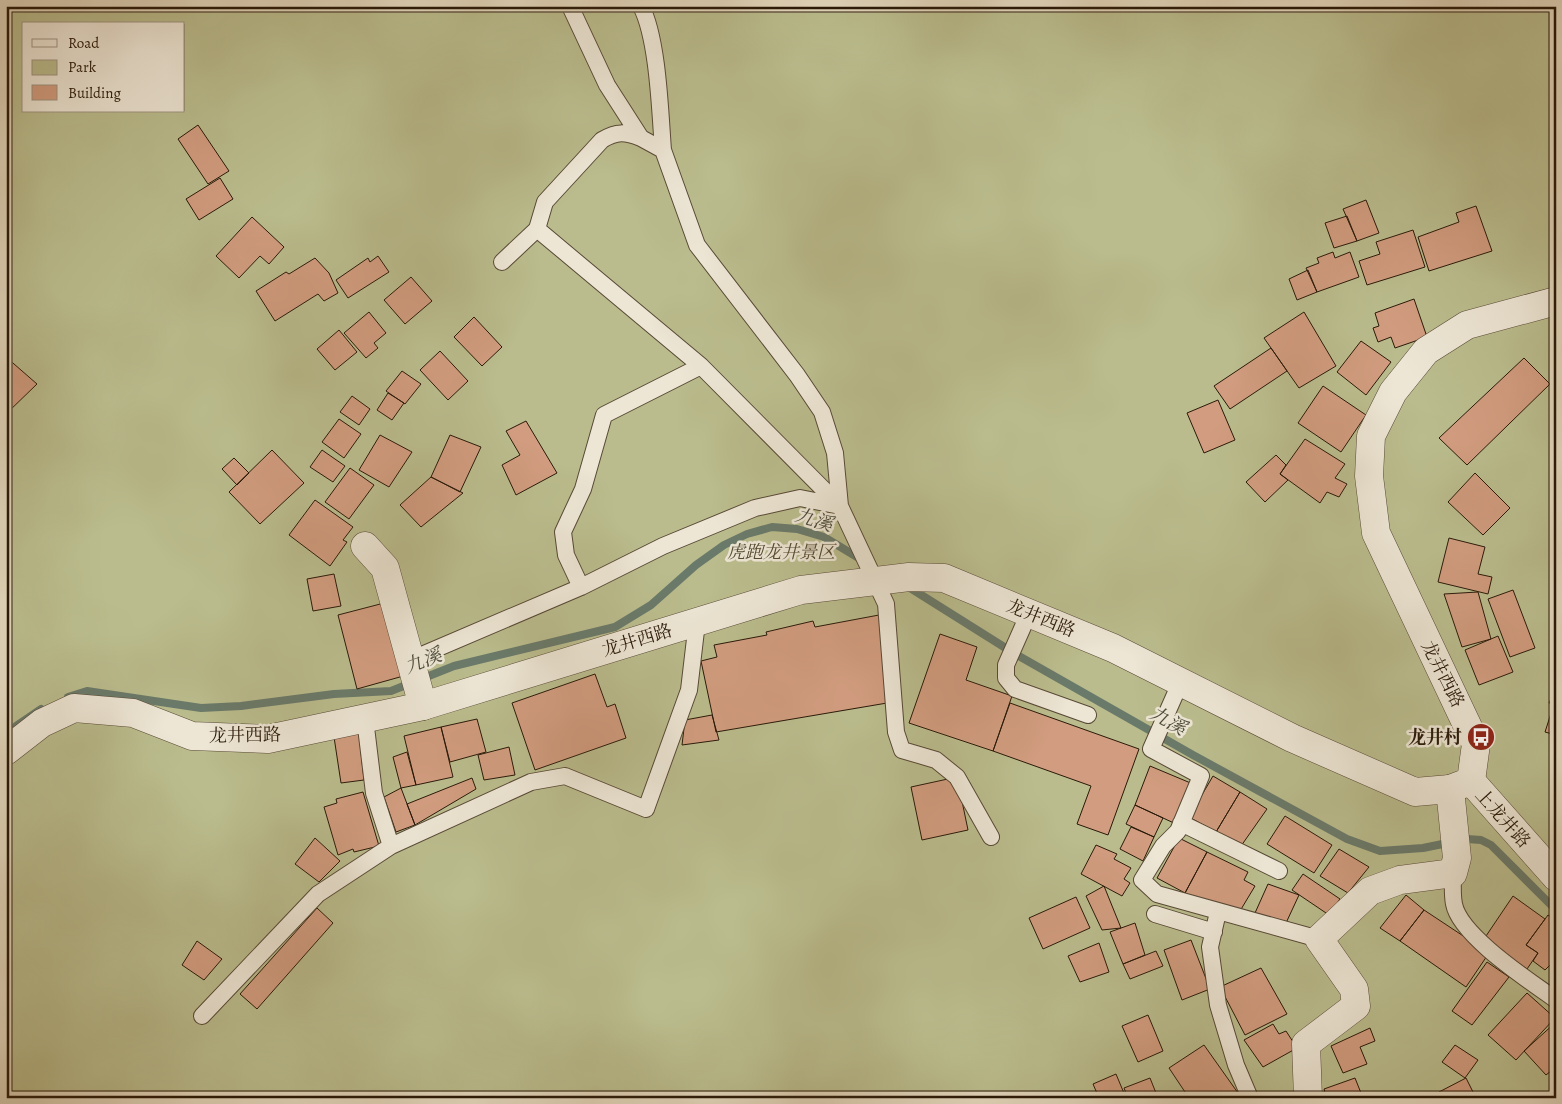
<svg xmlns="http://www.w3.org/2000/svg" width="1562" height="1104" viewBox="0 0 1562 1104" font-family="Alegreya,'Noto Serif SC',serif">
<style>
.green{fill:#babc8d;stroke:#726a4a;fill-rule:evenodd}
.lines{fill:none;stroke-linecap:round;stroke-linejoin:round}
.stream{stroke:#6a7a6a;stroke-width:8}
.building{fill:#d19c7f;stroke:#291908}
.service-casing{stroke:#584936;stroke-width:18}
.minor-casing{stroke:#584936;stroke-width:29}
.tertiary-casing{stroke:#584936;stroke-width:29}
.service{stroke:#ede6d5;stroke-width:16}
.minor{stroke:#ede6d5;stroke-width:28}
.tertiary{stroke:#ede6d5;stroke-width:28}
.labels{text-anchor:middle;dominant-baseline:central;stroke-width:5;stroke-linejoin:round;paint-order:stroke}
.park-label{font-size:18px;font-style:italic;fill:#544a30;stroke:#ede6d5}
.street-label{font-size:18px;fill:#291908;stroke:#ede6d5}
.poi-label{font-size:18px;font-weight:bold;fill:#291908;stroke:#ede6d5;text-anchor:end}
.water-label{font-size:19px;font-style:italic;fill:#4a4a39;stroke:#ede6d5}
</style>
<rect width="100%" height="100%" fill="#e3d8be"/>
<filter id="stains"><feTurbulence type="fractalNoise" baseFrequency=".004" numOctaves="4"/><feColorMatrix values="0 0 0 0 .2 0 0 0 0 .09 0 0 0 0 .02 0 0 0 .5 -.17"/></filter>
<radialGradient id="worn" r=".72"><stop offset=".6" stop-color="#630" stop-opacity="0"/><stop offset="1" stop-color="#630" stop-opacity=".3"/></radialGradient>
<path class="green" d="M6 6H1556V1098H6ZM24 24H184V111H24Z"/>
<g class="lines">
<path class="stream" d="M907 586 1012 652 1193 755 1347 839 1380 851 1423 848 1467 839 1481 840 1491 845 1556 910
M68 697 87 691 201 708 241 706 334 694 391 691 454 666 615 627 651 605 696 565 724 545 747 534 772 527 797 529 824 537 862 560
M16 726 41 709"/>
</g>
<path class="building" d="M198 125 229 171 208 184 178 139Z
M220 178 233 199 199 220 186 199Z
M1366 200 1379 233 1357 241 1343 209Z
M1476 206 1492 251 1429 271 1418 237 1459 222 1456 213Z
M1347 216 1357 241 1334 248 1325 223Z
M252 217 284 247 269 264 260 256 239 278 216 256Z
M1413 230 1425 267 1367 285 1359 261 1380 254 1376 242Z
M1333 252 1335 258 1350 252 1359 277 1317 292 1306 268 1319 263 1317 258Z
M378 256 389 272 348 298 336 280 368 258 370 262Z
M315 258 329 273 338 293 324 301 318 294 275 321 256 291 286 272 289 274Z
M1308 270 1317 292 1297 300 1289 279Z
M411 277 432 301 405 324 384 300Z
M1414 299 1427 337 1395 348 1391 337 1378 342 1373 328 1379 326 1375 313Z
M369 312 386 333 374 343 378 348 366 358 344 333Z
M1304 312 1336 366 1299 388 1264 338Z
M474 317 502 347 482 366 454 337Z
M339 330 357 352 335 370 317 349Z
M1361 341 1391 362 1366 395 1337 372Z
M1271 348 1287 371 1230 409 1214 386Z
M440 351 468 381 448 400 420 370Z
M6 357 37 384 6 414Z
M1524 358 1550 384 1467 465 1439 438Z
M402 371 421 384 405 404 386 391Z
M1323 386 1366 415 1341 452 1298 423Z
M388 393 404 403 392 420 377 410Z
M352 396 370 409 359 425 340 412Z
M1218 400 1235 440 1204 453 1187 413Z
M339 419 361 434 344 458 322 442Z
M526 421 557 473 516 495 502 465 520 455 506 431Z
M380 435 412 452 389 487 359 470Z
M450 435 481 447 460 492 431 477Z
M1305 439 1345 464 1335 478 1347 484 1339 497 1327 492 1320 503 1280 474Z
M272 450 304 483 260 524 229 492Z
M322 450 345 466 333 482 310 467Z
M1276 455 1286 465 1280 474 1288 480 1265 502 1246 482Z
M234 458 249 473 237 485 222 469Z
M350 468 374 485 349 519 325 502Z
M1475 473 1510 508 1483 535 1448 502Z
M431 477 463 493 421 527 400 505Z
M315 500 353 527 343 540 347 542 330 566 289 535Z
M1449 538 1485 547 1478 574 1492 577 1488 594 1438 582Z
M334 574 341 606 313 611 307 579Z
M1513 590 1535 648 1510 657 1488 599Z
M1478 592 1491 639 1462 647 1444 594Z
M388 602 407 675 357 689 338 615Z
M879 615 893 702 716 732 701 661 717 657 714 645 767 635 766 632 813 621 815 627Z
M940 634 977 647 966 680 1012 696 993 751 909 723Z
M1498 636 1513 672 1479 685 1465 650Z
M595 674 607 707 615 704 626 738 535 770 512 703Z
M1556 688V735L1545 732 1554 704 1549 703Z
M1010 703 1139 749 1108 835 1077 824 1091 786 993 751Z
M712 715 719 740 682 745 685 720Z
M477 719 486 752 450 762 441 727Z
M441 727 453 777 416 785 404 736Z
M359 733 364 780 341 783 334 737Z
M509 747 515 775 484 780 478 755Z
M407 752 416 785 401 788 393 757Z
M1150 766 1193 784 1176 824 1135 805Z
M1213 776 1240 792 1216 832 1189 817Z
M957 777 968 830 922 840 911 787Z
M472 778 476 789 415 825 407 804Z
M401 788 415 825 396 832 384 797Z
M363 792 379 846 354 852 353 849 338 855 324 807 337 803 336 799Z
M1240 792 1267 809 1241 846 1216 832Z
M1135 805 1163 818 1154 837 1126 824Z
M1285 816 1332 845 1314 873 1267 844Z
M1131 827 1154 837 1143 861 1120 849Z
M315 838 340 861 319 882 295 864Z
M1179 838 1207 852 1185 893 1157 878Z
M1096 845 1117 854 1114 859 1131 868 1124 879 1130 883 1122 896 1081 874Z
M1339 849 1369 867 1348 893 1320 876Z
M1207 852 1248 872 1244 880 1255 886 1237 916 1185 893Z
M1303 874 1340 899 1329 915 1292 890Z
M1268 884 1299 895 1286 923 1255 913Z
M1104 886 1121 928 1102 930 1086 896Z
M1406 895 1424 910 1400 941 1380 928Z
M1513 896 1545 919 1526 945 1538 953 1527 969 1484 939Z
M1076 897 1090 928 1043 949 1029 918Z
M317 908 333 923 257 1009 240 994Z
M1424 910 1489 953 1466 987 1400 941Z
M1548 915 1556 920V969L1550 965 1545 970 1533 961 1538 953 1526 945Z
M1135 923 1145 955 1123 964 1110 932Z
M1191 940 1210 989 1182 1000 1164 950Z
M197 941 222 959 204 980 182 965Z
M1099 943 1109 972 1080 982 1068 956Z
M1156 951 1163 966 1130 979 1123 964Z
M1487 962 1509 977 1472 1025 1452 1011Z
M1261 968 1287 1014 1245 1035 1220 987Z
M1527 993 1555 1018 1516 1060 1488 1035Z
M1148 1015 1163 1051 1138 1062 1122 1026Z
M1556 1022V1067L1546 1075 1524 1051Z
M1273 1024 1279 1034 1286 1031 1297 1048 1263 1067 1244 1040Z
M1370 1028 1375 1041 1360 1047 1367 1064 1343 1073 1331 1046Z
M1204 1045 1238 1093 1229 1098H1189L1169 1068Z
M1455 1045 1478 1060 1465 1078 1442 1062Z
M1116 1074 1126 1098H1099L1093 1084Z
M1150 1078 1158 1098H1128L1124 1088Z
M1355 1078 1363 1098H1327L1324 1089Z
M1466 1078 1476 1098H1443L1439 1092Z"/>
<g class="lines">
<defs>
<path id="service" d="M570 6 607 85 641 138 663 150 697 245 797 375 822 412 835 453 840 506 886 604 896 732 902 750 936 760 957 777 991 837
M641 6C658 39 660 111 663 150
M537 229 545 202 602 140C617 131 625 132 641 138
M502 262 537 229 701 366 840 506
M581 587 566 555 563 532 583 489 604 415 701 366
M1029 613 1006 665V678L1015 689 1088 715
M410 660 581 587 663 546 755 508 800 498 840 506
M1181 681 1151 749 1201 776 1178 831 1163 846 1142 880 1157 894 1319 939
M365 719 374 793 391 846
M1181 823 1279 871
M1453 873C1453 883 1452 894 1454 904 1460 936 1530 981 1556 1000
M1218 912 1210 947 1218 1005 1236 1065 1250 1098
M1155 914 1214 932
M202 1016 318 894 391 846 531 782 565 776 646 809 689 690 697 622"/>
<path id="minor" d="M365 546 385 568 423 706
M1471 781 1556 877
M1308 1098 1306 1044 1356 1006 1354 989 1319 939 1370 891 1400 880 1453 873 1457 858 1450 789"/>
<path id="tertiary" d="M6 751 42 723 74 708 133 713 192 736 268 739 423 706 801 590 909 577 944 578 1113 648 1292 738 1415 792 1450 789 1471 781 1476 744 1376 533 1369 476 1371 436 1393 392 1426 351 1467 325 1556 301"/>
</defs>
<use href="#service" class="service-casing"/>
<use href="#minor" class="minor-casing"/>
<use href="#tertiary" class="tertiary-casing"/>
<use href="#service" class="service"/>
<use href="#minor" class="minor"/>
<use href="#tertiary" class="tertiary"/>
</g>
<defs>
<symbol id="bus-disc" viewBox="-11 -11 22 22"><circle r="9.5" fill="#8f2418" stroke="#ede6d5"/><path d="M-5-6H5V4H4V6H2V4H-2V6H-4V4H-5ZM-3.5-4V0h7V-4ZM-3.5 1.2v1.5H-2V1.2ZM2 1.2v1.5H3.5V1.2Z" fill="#fff"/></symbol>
</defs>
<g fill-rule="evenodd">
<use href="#bus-disc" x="1465" y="721" width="32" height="32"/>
</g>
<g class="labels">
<g class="park-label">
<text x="781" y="552">虎跑龙井景区</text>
</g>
<g class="street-label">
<text transform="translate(1041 618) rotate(22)">龙井西路</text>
<text transform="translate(637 640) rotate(-17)">龙井西路</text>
<text transform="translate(1443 674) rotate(63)">龙井西路</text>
<text transform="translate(245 735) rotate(-1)">龙井西路</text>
<text transform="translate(1503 818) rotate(48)">上龙井路</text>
</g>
<g class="poi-label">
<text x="1462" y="737">龙井村</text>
</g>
<g class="water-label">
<text transform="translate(814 520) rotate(17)">九溪</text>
<text transform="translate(423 661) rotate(-21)">九溪</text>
<text transform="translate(1168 721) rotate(29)">九溪</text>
</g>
</g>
<rect width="1562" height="1104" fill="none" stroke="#e3d8be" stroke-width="25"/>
<rect x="8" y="8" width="1547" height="1089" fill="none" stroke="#291908" stroke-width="2.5"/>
<rect x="12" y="12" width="1537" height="1079" fill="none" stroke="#291908"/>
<rect x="22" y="22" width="162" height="90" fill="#ede6d5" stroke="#9f9483"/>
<rect x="32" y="39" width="25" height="8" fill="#ede6d5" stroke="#9f9483"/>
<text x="68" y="48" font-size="15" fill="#291908">Road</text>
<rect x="32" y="60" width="25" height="15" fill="#babc8d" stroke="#9f9483"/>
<text x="68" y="72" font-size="15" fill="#291908">Park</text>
<rect x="32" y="85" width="25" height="15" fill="#d19c7f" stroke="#9f9483"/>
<text x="68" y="98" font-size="15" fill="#291908">Building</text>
<rect width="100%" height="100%" filter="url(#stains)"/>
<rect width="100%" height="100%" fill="url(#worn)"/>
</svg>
